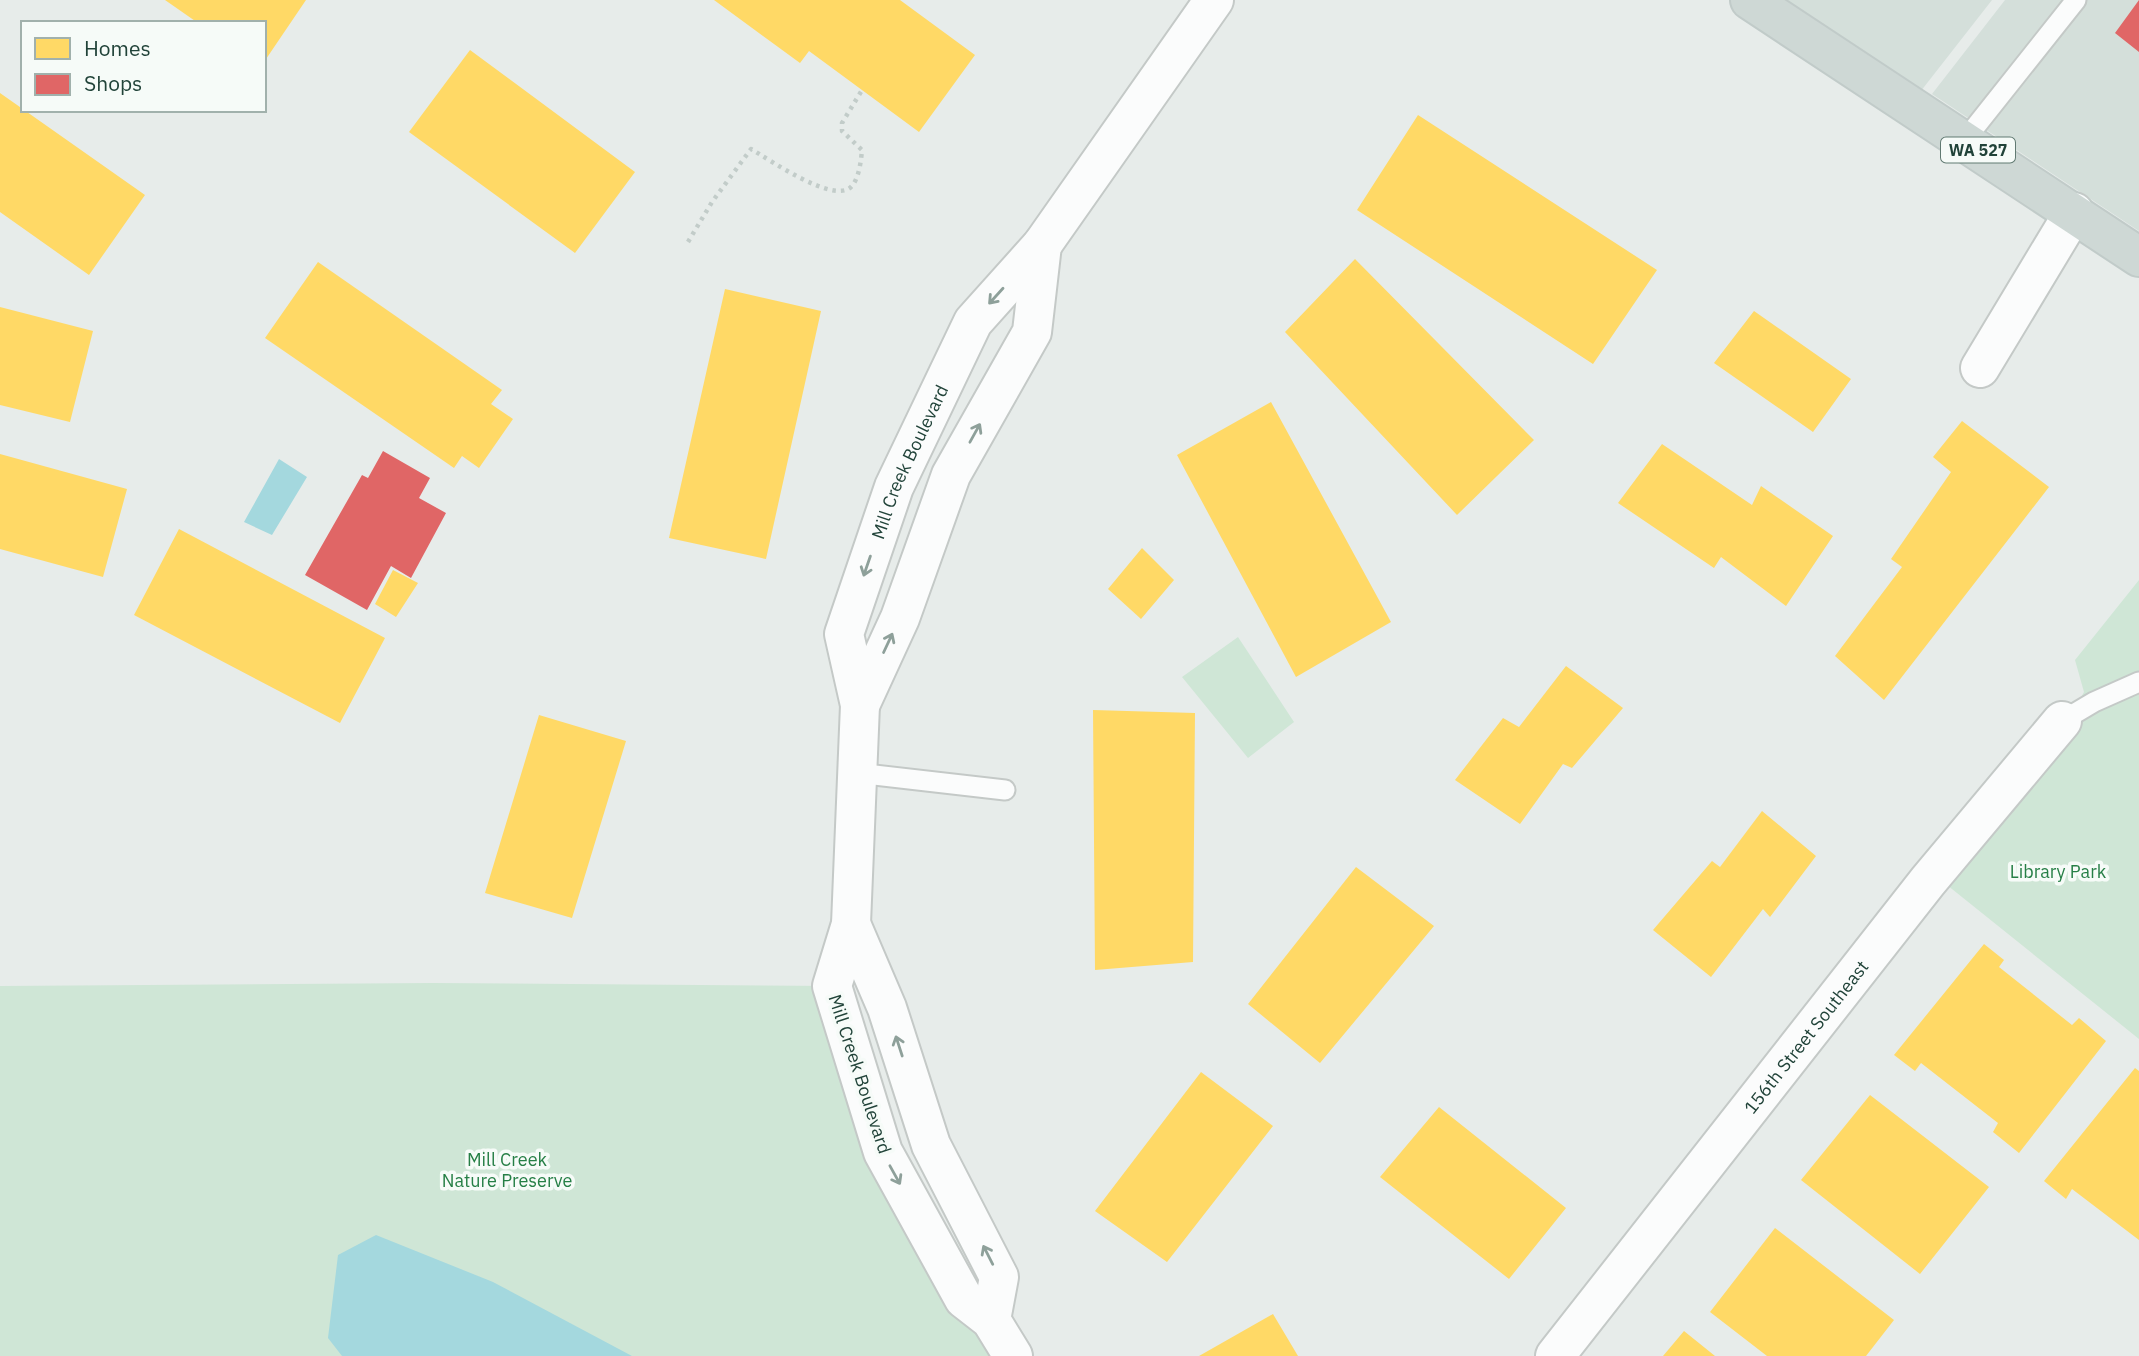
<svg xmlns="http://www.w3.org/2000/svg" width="2139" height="1356" viewBox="0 0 2139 1356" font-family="'IBM Plex Sans',sans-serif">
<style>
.built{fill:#d4dfda}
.green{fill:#cfe6d6}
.water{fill:#a4d8de}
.homes{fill:#ffd966}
.shops{fill:#e06666}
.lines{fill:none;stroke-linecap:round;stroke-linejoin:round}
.service-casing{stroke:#c4c9c7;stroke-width:23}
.minor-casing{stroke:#c4c9c7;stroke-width:42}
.tertiary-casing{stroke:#c4c9c7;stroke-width:42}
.primary-casing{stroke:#c1cbc9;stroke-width:42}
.path{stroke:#c2ccc9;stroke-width:4.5;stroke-dasharray:3.5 5;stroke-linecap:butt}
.service{stroke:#fbfcfc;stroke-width:19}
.minor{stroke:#fbfcfc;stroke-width:38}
.tertiary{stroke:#fbfcfc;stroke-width:38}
.primary{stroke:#ced8d5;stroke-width:38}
.oneway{stroke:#8ea09a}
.labels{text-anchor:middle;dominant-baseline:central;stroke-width:7;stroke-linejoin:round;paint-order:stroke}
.shield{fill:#f6fbf8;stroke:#617a72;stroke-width:2}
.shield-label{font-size:16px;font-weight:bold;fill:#214339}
.street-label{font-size:18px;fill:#214339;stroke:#f6fbf8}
.park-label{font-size:18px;fill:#267f46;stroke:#f6fbf8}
</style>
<rect width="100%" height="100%" fill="#e7ecea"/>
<path class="built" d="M1749 0H1992L1910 105Z
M2005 0H2139V231L1932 94Z"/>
<path class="green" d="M2139 580V1039L1947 885 2061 733 2084 692 2075 660Z
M1238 637 1294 722 1248 758 1182 677Z
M433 983 832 986 883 1152 1013 1356H0V986Z"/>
<path class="water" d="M279 459 307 477 272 535 244 522Z
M376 1235 493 1282 632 1356H342L328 1338 338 1255Z"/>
<path class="homes" d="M165 0H306L264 62V23H198Z
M714 0H900L975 55 919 132 809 51 800 63Z
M470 50 635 172 575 253 409 132Z
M0 93 145 195 89 275 0 212Z
M1418 115 1657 270 1593 364 1357 210Z
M1355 259 1534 440 1457 515 1285 332Z
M318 262 502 390 491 404 513 419 479 468 462 456 454 468 265 338Z
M725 289 821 311 766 559 669 538Z
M0 307 93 331 70 422 0 405Z
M1754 311 1851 379 1813 432 1714 363Z
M1271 402 1391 622 1296 677 1177 455Z
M1962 421 2049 487 1884 700 1835 656 1902 567 1891 559 1951 472 1933 457Z
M1662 444 1752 505 1761 486 1833 536 1786 606 1721 557 1714 568 1618 503Z
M0 454 127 489 103 577 0 549Z
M179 529 385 638 340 723 134 615Z
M1142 548 1174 580 1141 619 1108 589Z
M393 570 418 583 396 617 375 604Z
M1566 666 1623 708 1572 768 1563 764 1520 824 1455 780 1503 718 1519 727Z
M1093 710 1195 713 1193 962 1095 970Z
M539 715 626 741 572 918 485 893Z
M1762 811 1816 856 1770 917 1763 909 1711 977 1653 930 1712 861 1720 867Z
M1356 867 1434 926 1320 1063 1248 1004Z
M1984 944 2004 960 1999 967 2072 1025 2079 1018 2106 1041 2019 1153 1993 1132 1998 1123 1921 1063 1915 1071 1894 1055Z
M2135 1068 2139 1071V1240L2072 1189 2066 1199 2044 1181Z
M1201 1072 1273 1126 1167 1262 1095 1211Z
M1870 1095 1989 1187 1920 1274 1801 1180Z
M1439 1107 1566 1208 1509 1279 1380 1177Z
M1775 1228 1894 1320 1866 1356H1767L1710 1312Z
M1273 1314 1298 1356H1199Z
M1684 1331 1715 1356H1663Z"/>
<path class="shops" d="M2139 0V52L2115 33Z
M383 451 430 478 419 498 446 513 411 578 391 566 367 610 305 575 362 475 368 478Z"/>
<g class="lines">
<defs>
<path id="service" d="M1964 141 2076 0
M2062 721 2094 702 2139 682
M857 773 1005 790"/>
<g id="minor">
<path d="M1980 368 2074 212"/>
<path id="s1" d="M1555 1356 1928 881 2062 721"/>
</g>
<g id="tertiary">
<path d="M860 705 900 618 951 475 1032 332 1042 245"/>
<path d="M851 924 887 1008 931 1145 999 1277 991 1320"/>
<path id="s2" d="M1013 1356 991 1320 964 1299 883 1152 832 986 851 924 860 705 844 634 894 487 973 322 1042 245 1214 0"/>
</g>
<path id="primary" d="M1750 0 2139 257"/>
</defs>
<use href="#service" class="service-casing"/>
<use href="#minor" class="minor-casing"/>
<use href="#tertiary" class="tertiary-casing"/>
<use href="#primary" class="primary-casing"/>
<path class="path" d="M688 242 712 202 751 149C770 160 833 204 851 187 859 179 861 161 862 150L842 131V123L862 90"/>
<use href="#service" class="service"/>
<use href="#minor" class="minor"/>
<use href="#tertiary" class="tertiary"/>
<use href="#primary" class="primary"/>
</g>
<defs><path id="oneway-shaft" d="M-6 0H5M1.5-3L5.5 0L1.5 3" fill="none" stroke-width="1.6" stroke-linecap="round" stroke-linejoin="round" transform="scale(1.75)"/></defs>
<g class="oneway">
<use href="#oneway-shaft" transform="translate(996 296) rotate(132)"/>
<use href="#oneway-shaft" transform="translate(975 433) rotate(-61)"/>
<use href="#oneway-shaft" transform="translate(867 566) rotate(109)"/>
<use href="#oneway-shaft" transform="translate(888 643) rotate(-65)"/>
<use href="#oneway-shaft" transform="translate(899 1046) rotate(-108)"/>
<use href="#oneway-shaft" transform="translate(895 1175) rotate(61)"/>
<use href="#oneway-shaft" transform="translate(988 1255) rotate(-117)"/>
</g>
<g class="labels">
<rect class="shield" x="1941" y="137.5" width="74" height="25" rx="5"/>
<g class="shield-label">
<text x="1978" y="150">WA 527</text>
</g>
<g class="street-label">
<text stroke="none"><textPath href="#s2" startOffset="959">Mill Creek Boulevard</textPath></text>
<text stroke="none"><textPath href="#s1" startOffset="406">156th Street Southeast</textPath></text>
<text transform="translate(860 1074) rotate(72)">Mill Creek Boulevard</text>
</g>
<g class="park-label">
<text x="2058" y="871">Library Park</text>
<text x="507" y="1159">Mill Creek<tspan x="507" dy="21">Nature Preserve</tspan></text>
</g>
</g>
<rect x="21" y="21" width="245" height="91" fill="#f6fbf8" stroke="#a1b1ac" stroke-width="2"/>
<rect x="35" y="38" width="35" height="21" fill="#ffd966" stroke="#a1b1ac" stroke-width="2"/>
<text x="84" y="56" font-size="21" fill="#214339">Homes</text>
<rect x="35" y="74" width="35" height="21" fill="#e06666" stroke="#a1b1ac" stroke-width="2"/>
<text x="84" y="91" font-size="21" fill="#214339">Shops</text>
</svg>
